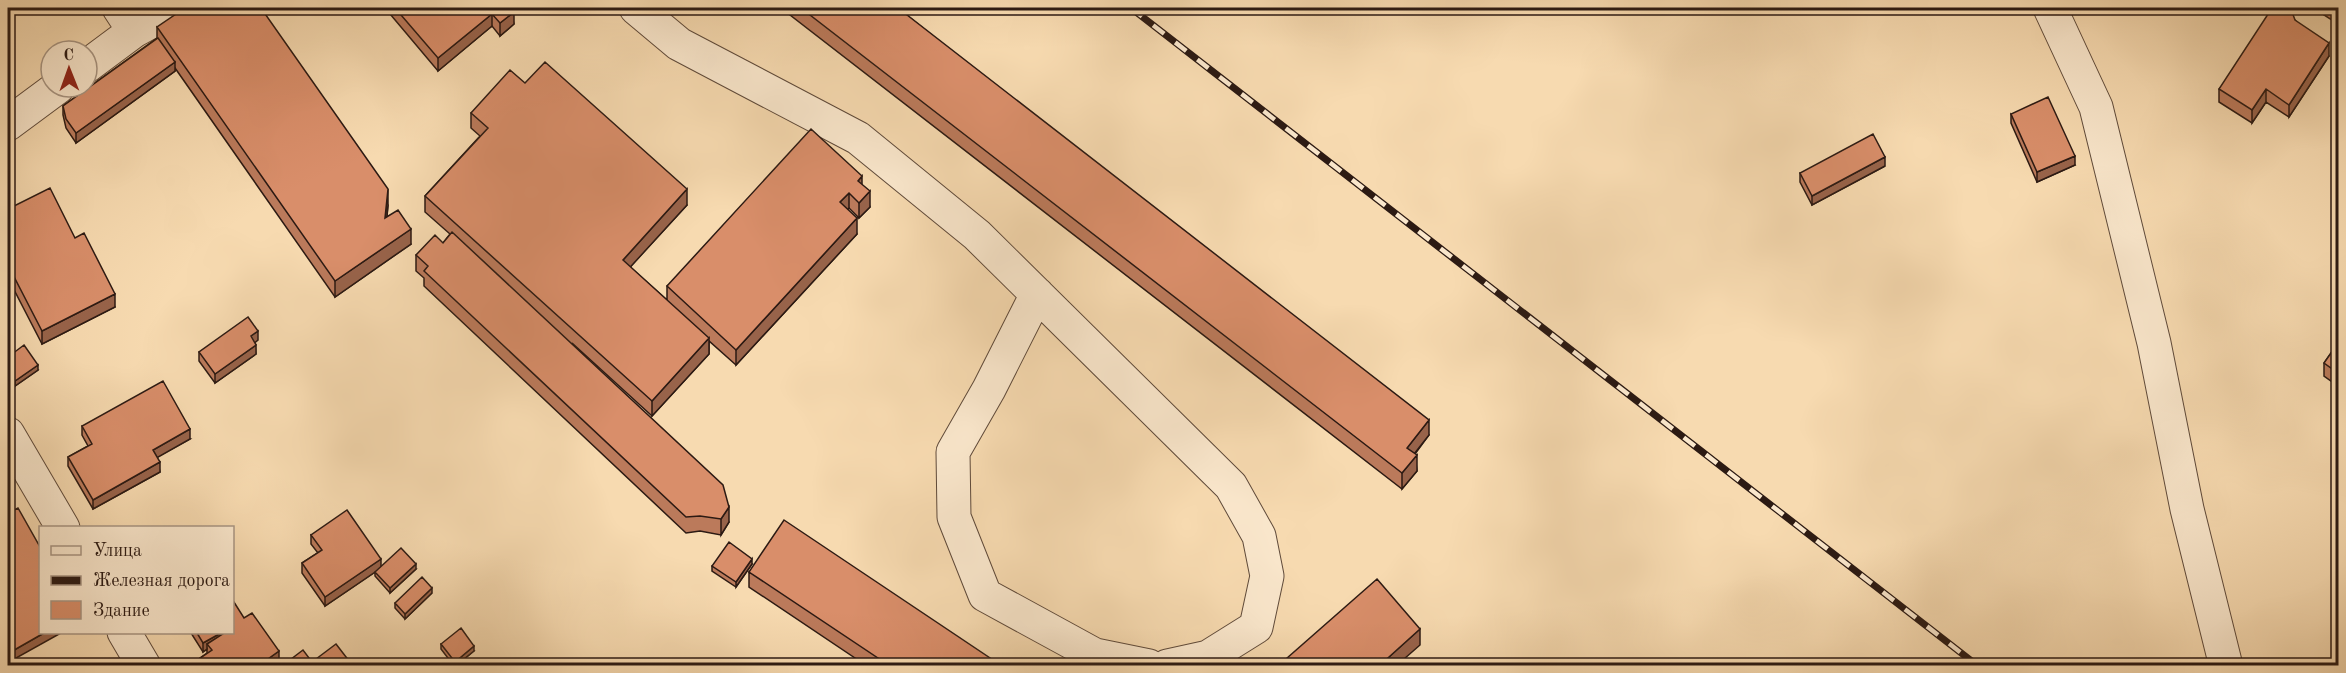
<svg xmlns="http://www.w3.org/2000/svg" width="2346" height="673" viewBox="0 0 2346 673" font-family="'Old Standard TT',serif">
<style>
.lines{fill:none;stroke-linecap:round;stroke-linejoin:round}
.minor-casing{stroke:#5f4a3a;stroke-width:35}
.minor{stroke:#fae7cc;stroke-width:33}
.rail-casing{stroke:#2c1a13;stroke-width:7}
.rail{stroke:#fae7cc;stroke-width:4.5;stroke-dasharray:14;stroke-linecap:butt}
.wall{fill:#bb7a5b;stroke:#2c1a13;stroke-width:1.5}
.shaded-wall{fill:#98634a;stroke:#2c1a13;stroke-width:1.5}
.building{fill:#d98e6a;stroke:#2c1a13;stroke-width:1.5}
</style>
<rect width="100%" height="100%" fill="#f7dab0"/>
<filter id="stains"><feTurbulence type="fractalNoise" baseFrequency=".00333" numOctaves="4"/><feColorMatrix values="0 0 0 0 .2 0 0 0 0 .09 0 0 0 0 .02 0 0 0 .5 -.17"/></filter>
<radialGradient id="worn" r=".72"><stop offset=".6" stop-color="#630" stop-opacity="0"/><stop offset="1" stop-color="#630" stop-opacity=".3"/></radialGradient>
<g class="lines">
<defs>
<path id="minor" d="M119 8 134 31
M636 8 679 44 858 138 977 235 1231 486 1259 536 1267 576 1256 627 1208 657 1167 666
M2050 8 2096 107 2154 343 2187 509 2226 666
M87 66 134 31 176 8
M8 124 58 87
M1037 294 989 389 953 452 954 517 985 595 1095 655 1149 666
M8 434 63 528
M124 632 144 666"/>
</defs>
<use href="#minor" class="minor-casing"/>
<use href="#minor" class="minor"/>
<defs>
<path id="rail" d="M1131 8 1978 666"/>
</defs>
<use href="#rail" class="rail-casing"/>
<use href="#rail" class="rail"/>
</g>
<path class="wall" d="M385 8H510L514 24 500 36 492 26 438 71Z
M781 8H898L1429 435 1415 454 1417 471 1402 489Z
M2313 8H2338V24Z
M2295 20 2329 56 2289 117 2266 102 2252 123 2219 102V89Z
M157 27 388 205 387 217 411 244 335 297 175 68V71L76 143 66 128 63 115V106L157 38Z
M525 83 687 205 630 267 667 300V286L862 185 870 207 859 218 849 208 847 210 857 234 736 365 709 341V354L652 416 572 343 729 522 721 535 700 531 686 533 424 286V278L416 271V255L443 243 450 234 425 212V196L480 136 471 128V113Z
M2011 114 2075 165 2037 182 2011 123Z
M1885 166 1812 205 1800 182V173Z
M8 209 75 238 115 307 42 344 8 278Z
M258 340 255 342 256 354 215 383 199 361V352Z
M2338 343V386L2324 376V363Z
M8 357 38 370 15 386 8 375Z
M82 426 190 439 157 457 160 472 93 509 68 466V457L88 446 82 435Z
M311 535 381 566 416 569 390 593 375 576V572L325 606 302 573V563L318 553 311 544Z
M752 564 736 587 712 571V566Z
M749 572 1002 666H867L749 587Z
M432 593 405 619 395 608V603Z
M244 618 279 661 272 666H193V663L207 653V649L203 652 191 633H232Z
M441 644 474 651 456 666H454L441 649Z"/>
<path class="shaded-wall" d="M514 12V24L500 36V23Z
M492 14V26L438 71V58Z
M2329 43V56L2289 117V105Z
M175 62V71L76 143V133Z
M2266 89V102L2252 123V110Z
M2075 156V165L2037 182V172Z
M1885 157V166L1812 205V196Z
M862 176V191L858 181Z
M388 189V205L385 234V218Z
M687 189V205L623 275V260Z
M870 191V207L859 218V203Z
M849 193V208L840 218V202Z
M857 218V234L736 365V350Z
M411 229V244L335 297V281Z
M115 294V307L42 344V331Z
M258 331V340L251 346V336Z
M709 338V354L652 416V401Z
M256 345V354L215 383V374Z
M38 365V370L15 386V381Z
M1429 420V435L1407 463V448Z
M190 429V439L153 460V450Z
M1417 455V471L1402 489V473Z
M160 462V472L93 509V500Z
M729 507V522L721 535V519Z
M381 559V568L325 606V597Z
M752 559V564L736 587V582Z
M416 564V569L390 593V588Z
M432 588V593L405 619V614Z
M1420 629V645L1396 666H1379Z
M44 633H61L9 662V653Z
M221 633H232L207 644V649L203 652V643Z
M474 646V651L455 666V662Z
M279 651V661L272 666H258Z"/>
<path class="building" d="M185 8H261L388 189 385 218 398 210 411 229 335 281 157 27Z
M395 8H510L514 12 500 23 492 14 438 58Z
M801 8H898L1429 420 1407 448 1417 455 1402 473Z
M2272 8H2288L2291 9 2295 20 2329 43 2289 105 2266 89 2252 110 2219 89Z
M158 38 175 62 76 133 66 119 63 106Z
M545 62 687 189 623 260 709 338 652 401 425 196 488 128 471 113 510 70 525 83Z
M2048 97 2075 156 2037 172 2011 114Z
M811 129 862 176 858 181 870 191 859 203 849 193 840 202 857 218 736 350 667 286Z
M1873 134 1885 157 1812 196 1800 173Z
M50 188 75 238 84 233 115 294 42 331 8 265V209Z
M452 232 723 485 729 507 721 519 700 516 686 517 424 271 428 266 416 255 435 235 443 243Z
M248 317 258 331 251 336 256 345 215 374 199 352Z
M2338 343V373L2324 363Z
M24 345 38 365 15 381 8 371V357Z
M163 381 190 429 153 450 160 462 93 500 68 457 92 444 82 426Z
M18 508 40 547V633H44L9 653 8 651V513Z
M347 510 381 559 325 597 302 563 322 550 311 535Z
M784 520 1002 666H890L749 572Z
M729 542 752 559 736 582 712 566Z
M401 548 416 564 390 588 375 572Z
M422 577 432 588 405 614 395 603Z
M1377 579 1420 629 1379 666H1278Z
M232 599 244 618 252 613 279 651 258 666H195L193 663 212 650 207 644 224 633H232Z
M461 628 474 646 455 662 441 644Z
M197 633H221L203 643Z
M336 644 353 666H282L303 650 312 662Z"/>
<rect width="2346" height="673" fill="none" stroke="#f7dab0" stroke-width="30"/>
<rect x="9" y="9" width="2328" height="655" fill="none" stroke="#2c1a13" stroke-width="3"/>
<rect x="15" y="15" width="2316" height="643" fill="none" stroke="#2c1a13" stroke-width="1.5"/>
<rect x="39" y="526" width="195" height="108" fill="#fae7cc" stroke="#a89582" stroke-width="1.5"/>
<rect x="51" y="546" width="30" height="9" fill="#fae7cc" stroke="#a89582" stroke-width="1.5"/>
<text x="93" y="556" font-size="18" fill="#2c1a13">Улица</text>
<rect x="51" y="576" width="30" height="9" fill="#2c1a13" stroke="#a89582" stroke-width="1.5"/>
<text x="93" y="586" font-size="18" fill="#2c1a13">Железная дорога</text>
<rect x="51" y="601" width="30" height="18" fill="#d98e6a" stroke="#a89582" stroke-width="1.5"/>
<text x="93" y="616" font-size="18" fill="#2c1a13">Здание</text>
<g transform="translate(69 69) rotate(359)"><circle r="28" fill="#fae7cc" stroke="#a89582" stroke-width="1.5"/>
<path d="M0-4.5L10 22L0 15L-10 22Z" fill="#8f2418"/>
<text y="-9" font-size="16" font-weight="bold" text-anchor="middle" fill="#2c1a13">С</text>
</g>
<rect width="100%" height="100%" filter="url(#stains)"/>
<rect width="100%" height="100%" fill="url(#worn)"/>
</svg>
